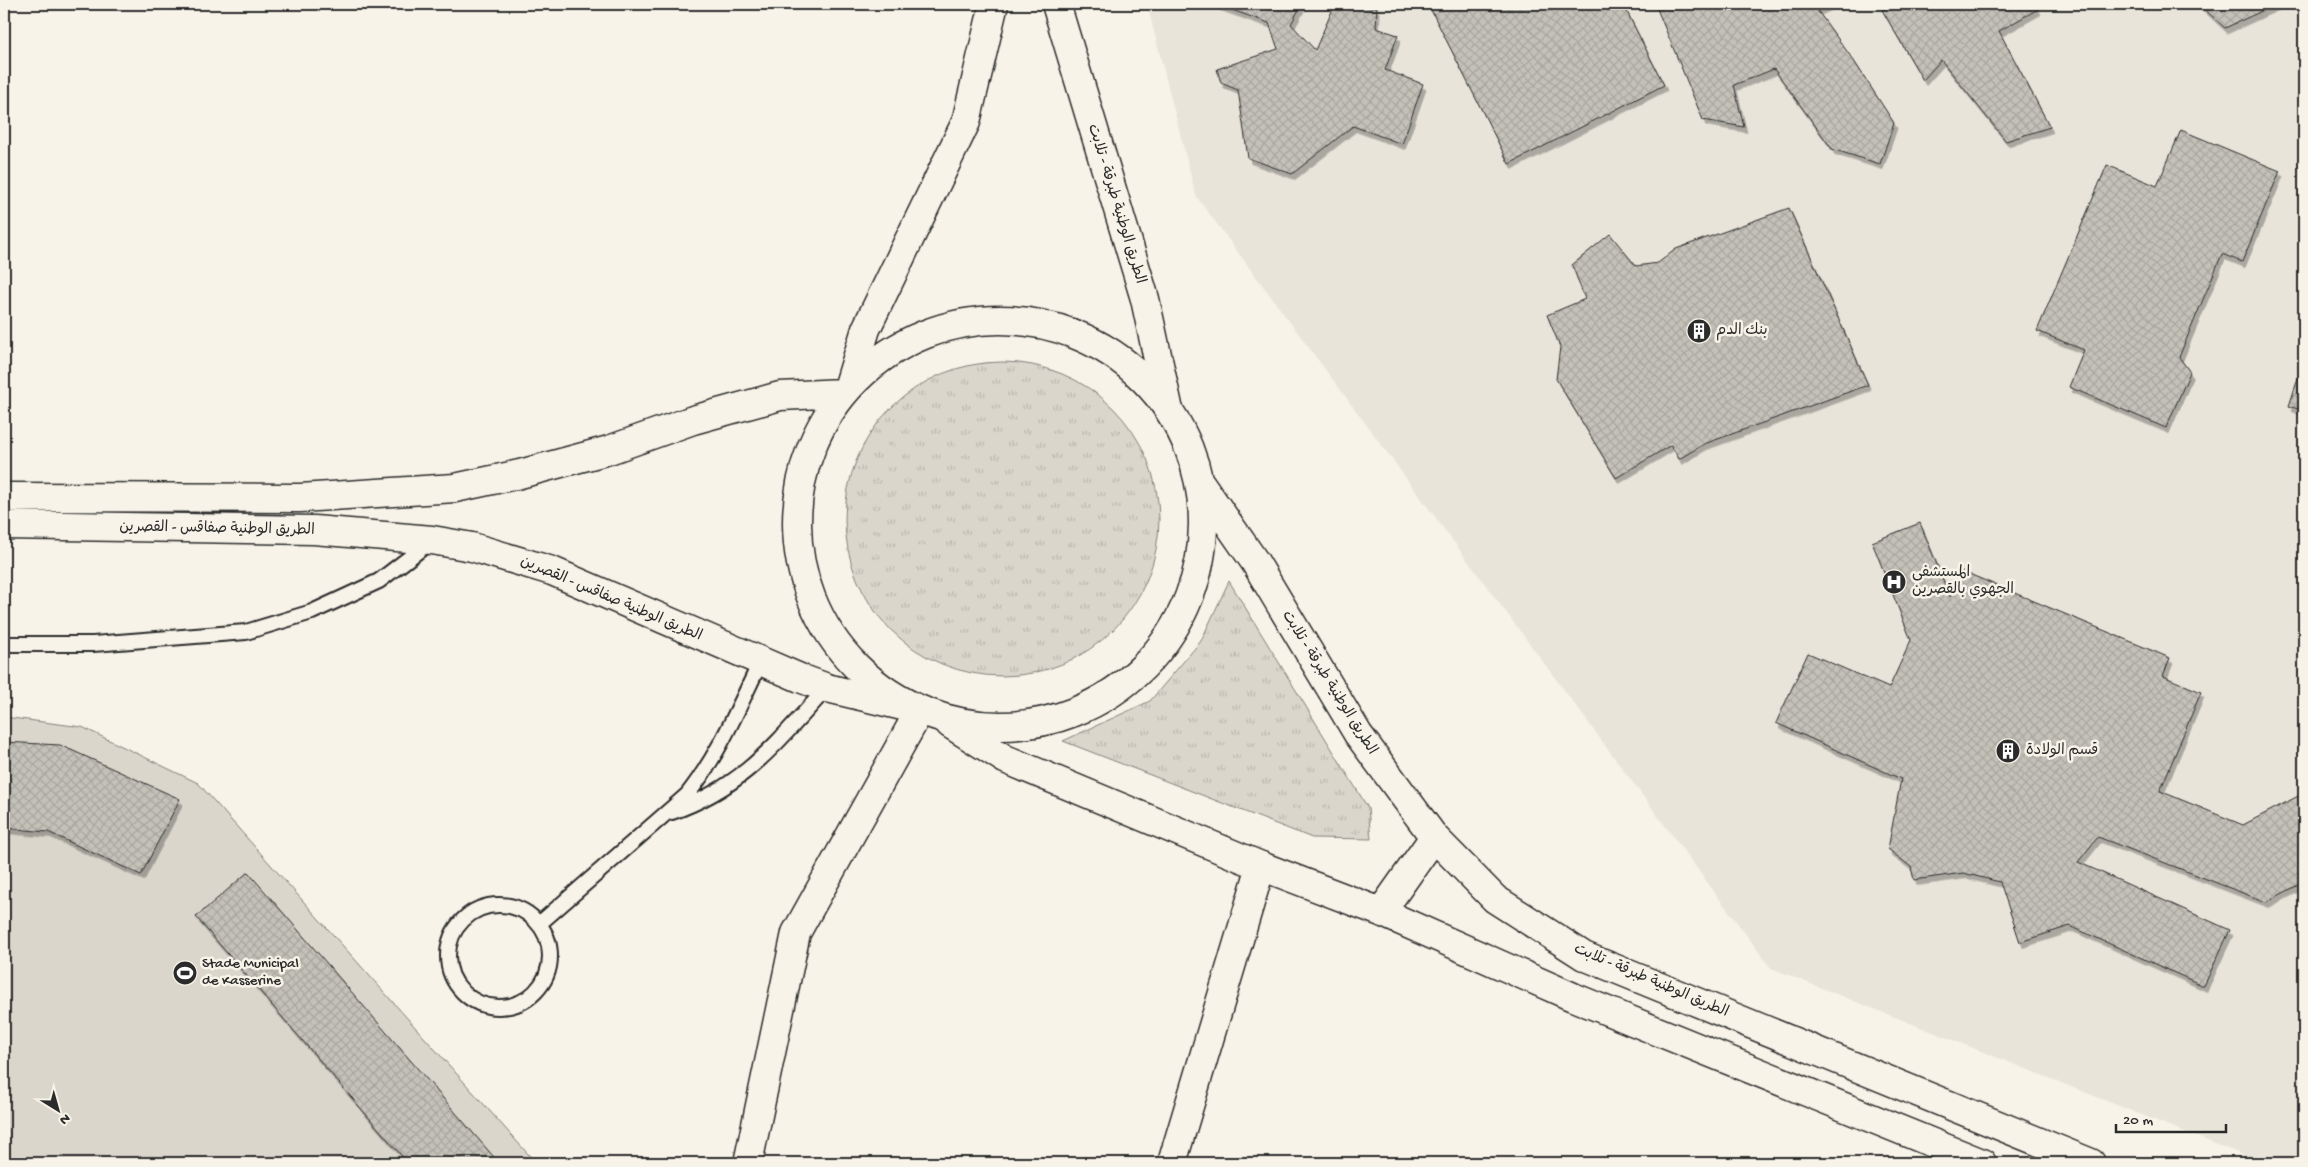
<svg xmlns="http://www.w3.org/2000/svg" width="2308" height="1167" viewBox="0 0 2308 1167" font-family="'Gochi Hand','Playpen Sans Arabic',sans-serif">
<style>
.built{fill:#e8e4da}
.grass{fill:url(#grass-tufts);stroke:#82807c}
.pitch{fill:#dad6cc;stroke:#82807c}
.building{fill:url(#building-cross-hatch);stroke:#2b2b2b;filter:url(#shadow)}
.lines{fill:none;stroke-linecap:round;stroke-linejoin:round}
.lane-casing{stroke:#2b2b2b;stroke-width:18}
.street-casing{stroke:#2b2b2b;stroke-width:31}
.primary-casing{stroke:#2b2b2b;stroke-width:31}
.lane{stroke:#f7f3e8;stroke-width:14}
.street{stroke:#f7f3e8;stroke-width:28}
.primary{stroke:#f7f3e8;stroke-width:28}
.labels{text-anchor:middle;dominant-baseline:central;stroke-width:5;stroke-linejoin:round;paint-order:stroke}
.street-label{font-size:15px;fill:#2b2b2b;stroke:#f7f3e8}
.poi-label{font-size:15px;fill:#2b2b2b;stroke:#f7f3e8;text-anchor:start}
</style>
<defs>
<pattern id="grass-tufts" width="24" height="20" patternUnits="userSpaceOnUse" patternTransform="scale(1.25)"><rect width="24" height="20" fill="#dad6cc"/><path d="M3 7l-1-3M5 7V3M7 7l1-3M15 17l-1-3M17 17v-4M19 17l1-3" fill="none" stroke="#bbb8af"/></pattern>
<pattern id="building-cross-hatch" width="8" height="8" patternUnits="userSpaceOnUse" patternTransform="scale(1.25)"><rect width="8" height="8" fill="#c4c1b9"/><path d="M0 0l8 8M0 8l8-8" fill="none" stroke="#a9a69f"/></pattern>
<filter id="shadow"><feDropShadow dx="3" dy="5.5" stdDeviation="0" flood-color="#0004"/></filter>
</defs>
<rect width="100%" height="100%" fill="#f7f3e8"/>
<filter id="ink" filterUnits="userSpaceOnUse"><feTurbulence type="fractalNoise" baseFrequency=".02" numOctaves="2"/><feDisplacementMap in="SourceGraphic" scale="10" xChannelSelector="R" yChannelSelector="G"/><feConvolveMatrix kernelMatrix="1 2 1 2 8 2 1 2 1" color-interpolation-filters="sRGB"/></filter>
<g filter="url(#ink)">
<path class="built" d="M1147 4H2304V1163H2263L1771 968 1196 196Z"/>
<path class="grass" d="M845 519a157 157 0 1 1 314 0a157 157 0 1 1-314 0Z
M1229 581 1368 808 1371 839 1312 838 1063 741 1150 701 1201 641Z"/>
<path class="pitch" d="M4 717 82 727 198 783 536 1163H4Z"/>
<path class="building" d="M1215 4H1302L1291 24 1315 50 1335 4 1377 7 1376 28 1398 35 1385 70 1423 84 1402 144 1353 126 1292 174 1248 158 1238 90 1221 83 1217 69 1278 49 1269 23Z
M1428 4H1623L1664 85 1509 164Z
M1655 4H1830L1817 10 1854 61 1894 123 1880 164 1832 149 1774 69 1734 85 1744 127 1703 120Z
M1895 4H2035L2038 9 1999 31 2050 127 2006 141 1941 60 1923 80 1882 10Z
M2199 4H2277L2225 28Z
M2181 130 2280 171 2242 262 2222 254 2179 357 2190 372 2166 428 2069 387 2084 350 2037 331 2107 165 2157 186Z
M1789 208 1868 385 1704 444 1679 459 1671 445 1616 478 1556 379 1560 347 1547 315 1585 299 1572 265 1610 234 1636 266 1658 263 1676 249Z
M2303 363H2304V411L2289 406Z
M1920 523 1950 597 1962 571 2170 658 2163 676 2201 692 2160 791 2243 825 2304 793V882L2266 902 2098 837 2078 862 2230 930 2204 986 2070 926 2020 942 2000 882 1963 873 1914 880 1911 867 1888 849 1901 779 1776 723 1808 653 1889 688 1911 640 1872 542Z
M4 742 60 745 180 799 141 875 48 832 4 828Z
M248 872 499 1163H408L196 917Z"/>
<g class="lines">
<defs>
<path id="lane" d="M4 644H93L246 632 312 612 379 581 430 542
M672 812C744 787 777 742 827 688
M448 956a51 51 0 1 1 102 0a51 51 0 1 1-102 0Z
M539 924 687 795C719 755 738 708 760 663"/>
<path id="street" d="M748 1163 796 933 919 712
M1172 1163 1261 866"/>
<path id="primary" d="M1056 4 1145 299 1168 406
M797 523a203 203 0 1 1 406 0a203 203 0 1 1-406 0Z
M849 385 866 329 966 122 994 4
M1201 484 1255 562 1358 734 1434 837 1495 899 1584 956 2091 1163
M4 497 300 498 455 488 520 474 609 450 693 420 780 396 842 393
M4 525 314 530 432 540 472 547 552 571 800 678 827 688 902 706
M950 724 1005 759 1261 866 1381 912 1573 997 1982 1163
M1381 912 1434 837"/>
</defs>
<use href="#lane" class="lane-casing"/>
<use href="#street" class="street-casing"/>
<use href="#primary" class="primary-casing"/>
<use href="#lane" class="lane"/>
<use href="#street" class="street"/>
<use href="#primary" class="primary"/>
</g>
</g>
<defs>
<symbol id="building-disc" viewBox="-11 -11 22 22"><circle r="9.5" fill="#2b2b2b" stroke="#f7f3e8"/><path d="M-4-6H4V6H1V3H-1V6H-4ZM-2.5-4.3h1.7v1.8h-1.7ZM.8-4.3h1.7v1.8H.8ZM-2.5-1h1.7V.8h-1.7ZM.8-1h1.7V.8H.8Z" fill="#fff"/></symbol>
<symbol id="hospital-disc" viewBox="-11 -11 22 22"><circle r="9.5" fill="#2b2b2b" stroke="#f7f3e8"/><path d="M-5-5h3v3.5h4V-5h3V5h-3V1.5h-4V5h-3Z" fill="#fff"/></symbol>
<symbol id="stadium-disc" viewBox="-11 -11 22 22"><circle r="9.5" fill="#2b2b2b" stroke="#f7f3e8"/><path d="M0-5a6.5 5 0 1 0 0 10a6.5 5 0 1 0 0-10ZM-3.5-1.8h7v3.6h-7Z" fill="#fff"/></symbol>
</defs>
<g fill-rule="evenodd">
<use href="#building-disc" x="1685" y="317" width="28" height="28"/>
<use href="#hospital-disc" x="1880" y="568" width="28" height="28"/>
<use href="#building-disc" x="1994" y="737" width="28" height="28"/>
<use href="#stadium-disc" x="171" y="959" width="28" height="28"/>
</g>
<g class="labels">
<g class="street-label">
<text transform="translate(1116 204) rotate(73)">الطريق الوطنية طبرقة - تلابت</text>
<text transform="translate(217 529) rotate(1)">الطريق الوطنية صفاقس - القصرين</text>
<text transform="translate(611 599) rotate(23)">الطريق الوطنية صفاقس - القصرين</text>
<text transform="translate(1329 683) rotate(58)">الطريق الوطنية طبرقة - تلابت</text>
<text transform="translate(1651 981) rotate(23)">الطريق الوطنية طبرقة - تلابت</text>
</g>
<g class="poi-label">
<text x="1716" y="331">بنك الدم</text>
<text x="1912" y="573">المستشفى<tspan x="1912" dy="17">الجهوي بالقصرين</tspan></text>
<text x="2026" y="751">قسم الولادة</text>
<text x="202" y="964">Stade Municipal<tspan x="202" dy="17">de Kasserine</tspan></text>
</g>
</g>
<rect width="2308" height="1167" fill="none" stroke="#f7f3e8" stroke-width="20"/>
<rect x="10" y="10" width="2288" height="1147" fill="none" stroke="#2b2b2b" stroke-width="2" filter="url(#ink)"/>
<g transform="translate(58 1110) rotate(143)" stroke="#f7f3e8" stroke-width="4" paint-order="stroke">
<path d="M0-4L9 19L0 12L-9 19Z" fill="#2b2b2b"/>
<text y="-8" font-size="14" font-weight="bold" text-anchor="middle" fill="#2b2b2b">N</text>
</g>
<path d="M2116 1124v8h110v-8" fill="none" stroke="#2b2b2b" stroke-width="2.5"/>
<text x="2123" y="1124" font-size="15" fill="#2b2b2b" stroke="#f7f3e8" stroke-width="4" paint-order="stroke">20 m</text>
</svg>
